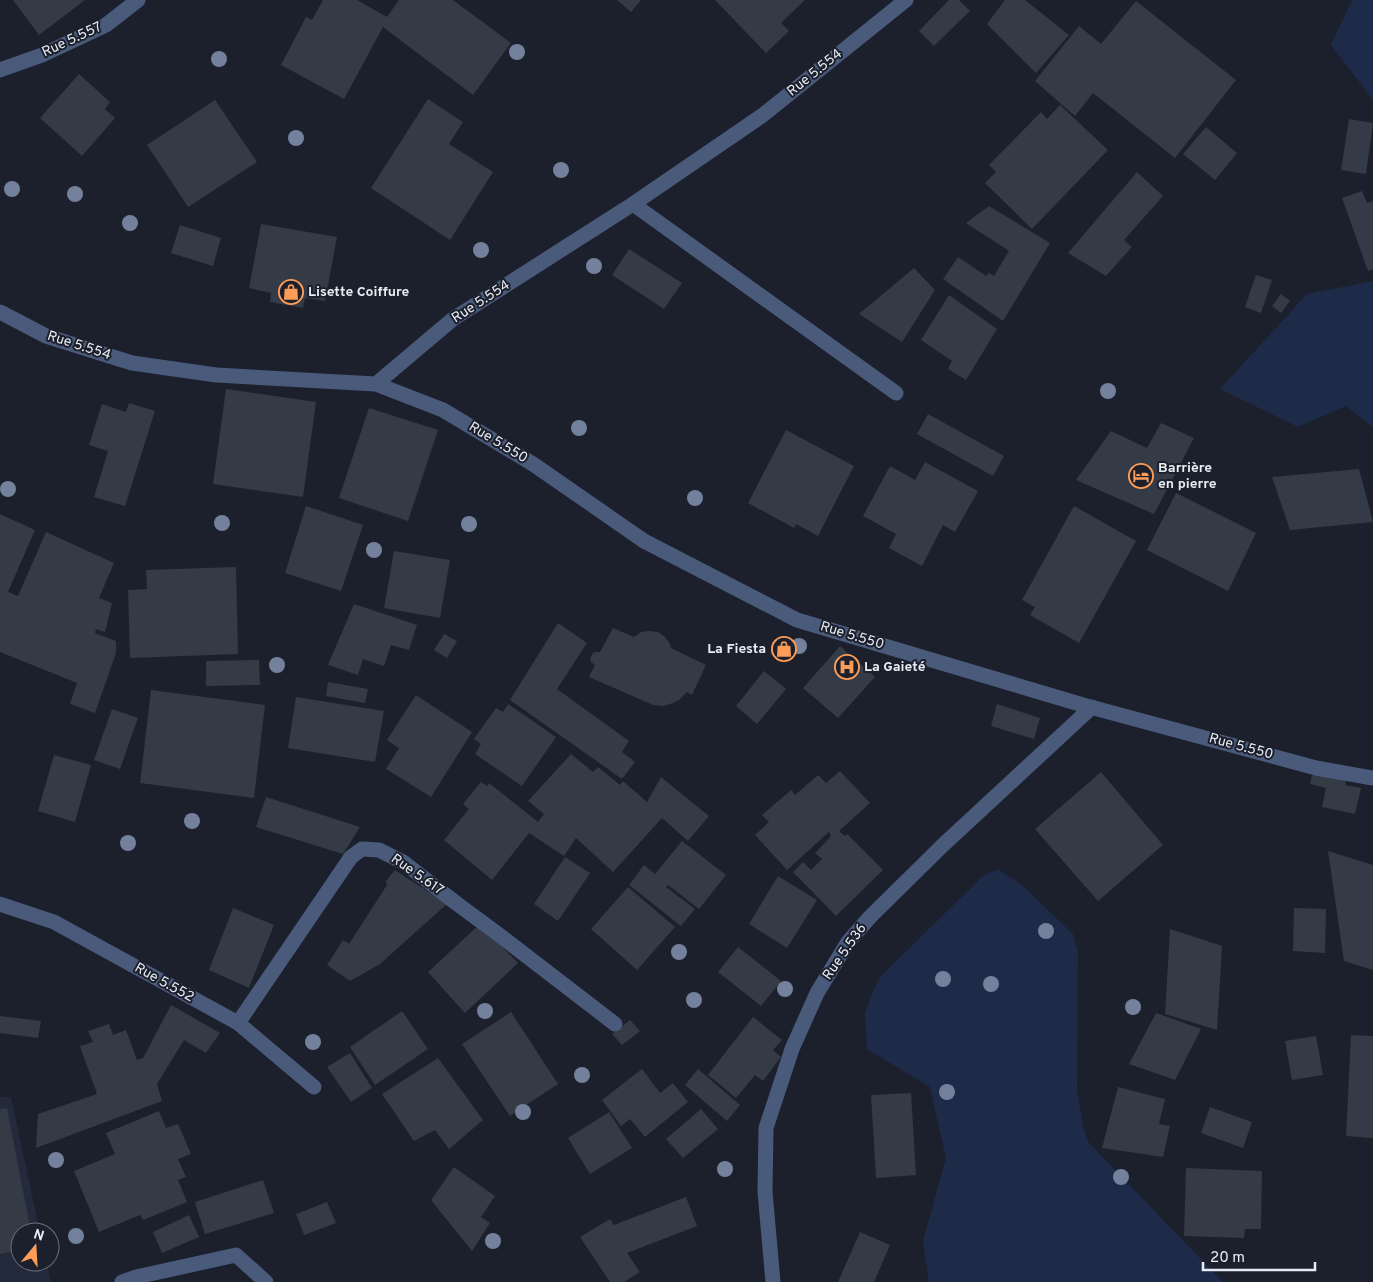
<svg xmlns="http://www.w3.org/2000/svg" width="1373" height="1282" viewBox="0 0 1373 1282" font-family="Overpass,sans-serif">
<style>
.built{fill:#222a3b}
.green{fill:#1d2b49}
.building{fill:#343a46}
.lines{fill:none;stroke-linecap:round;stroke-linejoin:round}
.street{stroke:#4a5a7b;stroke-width:15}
.tree{fill:#74819c}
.labels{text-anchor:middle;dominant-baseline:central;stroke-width:4;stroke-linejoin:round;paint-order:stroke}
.street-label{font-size:14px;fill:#e7ebf3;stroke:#1b202c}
.poi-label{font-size:14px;font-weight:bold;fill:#e7ebf3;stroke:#1b202c;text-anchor:start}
</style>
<rect width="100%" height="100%" fill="#1b202c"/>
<path class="built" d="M0 1097H11L40 1232H20V1262H47L51 1282H0Z"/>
<path class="green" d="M1352 0H1373V100L1331 45Z
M1373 281V427L1346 406 1298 427 1220 389 1307 294Z
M998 869 1025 888 1073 934 1078 951 1077 1091 1083 1127 1089 1143 1223 1282H929L923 1241 946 1158 930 1087 867 1049 865 1013 872 994 880 977 982 877Z"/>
<path class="building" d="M13 0H85L39 35Z
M323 0H357L387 17 399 0H453L511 43 473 95 383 27 344 99 281 65 306 17 312 20Z
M617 0H641L631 12Z
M715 0H805L781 23 789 31 766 53Z
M949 0H959L970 11 934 46 919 31Z
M1005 0H1025L1069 35 1036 73 987 24Z
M1136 1 1236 80 1175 158 1093 93 1075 116 1035 81 1079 26 1101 44Z
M79 74 110 102 105 109 115 118 82 156 40 118Z
M428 99 463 122 449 144 493 172 450 240 371 188Z
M215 100 257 162 188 207 147 145Z
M1060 105 1108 150 1032 229 985 183 996 172 989 165 1041 112 1047 119Z
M1349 119 1373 123 1366 174 1341 170Z
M1206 127 1237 153 1215 180 1183 154Z
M1137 172 1163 196 1124 240 1132 247 1106 276 1068 253Z
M1362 191 1367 203 1373 201V269L1368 271 1342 198Z
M989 206 1050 243 1003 321 943 279 958 257 986 276 989 273 994 276 1009 251 966 223Z
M261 224 337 237 325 301 305 298 303 308 270 302 271 293 249 288Z
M180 225 221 238 213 266 171 253Z
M629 249 682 283 664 309 612 275Z
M914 268 935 290 902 342 859 314Z
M1256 275 1272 280 1261 313 1245 307Z
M1281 294 1290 301 1281 313 1272 306Z
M949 295 997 329 966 380 948 369 952 361 921 340Z
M226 389 316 402 303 497 213 484Z
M129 403 155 411 125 506 94 497 108 451 89 445 102 404 126 412Z
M369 408 438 430 408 521 339 498Z
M928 414 1004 456 993 476 917 434Z
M1161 423 1194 438 1154 514 1076 480 1111 431 1147 448Z
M786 430 854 466 818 536 796 524 794 528 748 503Z
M925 462 978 491 955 532 943 525 922 566 889 548 896 534 863 516 890 466 915 480Z
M1359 469 1373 522 1290 530 1272 477Z
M1176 493 1256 533 1228 591 1147 550Z
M306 506 363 525 341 591 285 573Z
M1074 506 1136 541 1079 643 1030 615 1035 607 1022 600Z
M0 514 35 530 8 592 18 596 46 532 114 563 99 598 112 603 105 632 96 629 95 633 116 641V653L95 713 70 704 77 683 0 652Z
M394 551 450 560 440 618 384 608Z
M236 567 238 654 130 658 128 590 147 589 146 570Z
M354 604 417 625 409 650 391 645 384 666 363 659 358 675 328 665Z
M558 623 587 643 557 689 629 741 622 752 635 762 622 779 510 700Z
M613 628 634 637 641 632 649 631 658 632 665 637 670 644 671 648 706 665 692 695 687 692 679 700 673 703 663 706 653 705 589 677 595 665 591 662 590 659 592 654 595 652H600Z
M444 634 457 641 447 658 434 650Z
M840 646 875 677 838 718 803 688Z
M259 660 260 685 206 686V661Z
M764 671 786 689 757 724 736 706Z
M328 682 368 689 365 703 326 696Z
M151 690 265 705 254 798 140 783Z
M416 695 472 732 431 797 386 769 399 748 387 740Z
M296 697 384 711 375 762 288 748Z
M508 704 556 737 522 786 475 754 481 744 474 739 496 708 503 712Z
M997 704 1040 718 1034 739 991 726Z
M112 709 138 718 120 769 94 760Z
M571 754 593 772 598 767 620 785 623 781 647 802 661 777 709 816 688 841 662 818 613 872 576 838 564 856 529 833 492 880 444 840 469 809 463 804 481 782 487 786 489 783 538 822 544 814 528 801Z
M54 755 91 765 75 822 38 811Z
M1314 768 1347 776 1345 785 1361 788 1355 814 1322 807 1326 788 1310 784Z
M840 771 870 803 839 831 845 836 847 834 883 870 836 916 793 872 803 862 811 870 822 859 815 853 831 836 829 832 787 870 755 835 769 822 762 815 791 790 795 795 818 775 826 783Z
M1101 772 1163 845 1098 901 1035 829Z
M266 797 360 827 343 854 256 827Z
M682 841 726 875 699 909 668 885 666 887 695 909 681 926 629 885 644 865 655 874Z
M1328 851 1373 865V970L1344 961Z
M565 857 590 873 558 921 534 904Z
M395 870 447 904 380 964 350 981 327 965 343 940 349 944 387 885 386 881Z
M778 876 817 900 787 948 749 924Z
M628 887 675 927 637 970 591 929Z
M233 908 274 925 249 988 209 970Z
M1294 908 1326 909 1325 953 1293 951Z
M480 924 518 963 465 1013 428 972Z
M1170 929 1222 946 1217 1030 1165 1014Z
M738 947 781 981 761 1006 718 972Z
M171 1005 220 1033 206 1053 184 1040 157 1084 162 1101 36 1148 38 1114 97 1094 80 1046 93 1042 88 1031 109 1024 113 1035 126 1030 137 1060 143 1058Z
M402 1011 428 1049 375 1085 350 1047Z
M511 1012 558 1084 510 1116 462 1044Z
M1156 1013 1201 1029 1175 1080 1129 1064Z
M0 1016 41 1021 38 1038 0 1033Z
M753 1017 782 1040 773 1050 781 1057 763 1081 755 1075 736 1098 708 1075Z
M630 1020 640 1031 622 1045 612 1034Z
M1351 1035 1373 1036V1138L1346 1136Z
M1316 1036 1323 1075 1292 1080 1285 1041Z
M350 1053 372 1088 351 1102 327 1067Z
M438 1058 483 1120 449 1149 435 1130 414 1141 382 1094Z
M642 1069 660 1093 673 1083 688 1102 645 1137 630 1119 621 1126 602 1100Z
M698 1069 740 1105 727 1121 685 1085Z
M1118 1087 1165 1099 1159 1124 1170 1126 1163 1157 1102 1148Z
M911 1093 916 1175 876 1178 871 1095Z
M1210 1107 1252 1122 1243 1148 1201 1133Z
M7 1108 31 1232H20V1250L0 1254V1109Z
M701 1109 718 1129 683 1158 666 1139Z
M159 1111 166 1128 178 1124 191 1154 178 1159 186 1177 178 1180 187 1202 143 1220 140 1215 99 1232 74 1171 115 1154 106 1133Z
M609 1112 632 1148 590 1174 568 1138Z
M454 1167 495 1196 481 1217 490 1223 472 1251 431 1200Z
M1186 1168 1262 1171 1261 1229H1245L1244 1238 1184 1236Z
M263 1180 274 1213 205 1234 195 1202Z
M686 1197 697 1226 627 1253 640 1272 624 1282H610L580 1237 610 1219 614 1225Z
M327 1202 336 1223 304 1235 296 1214Z
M189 1215 199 1237 162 1253 153 1232Z
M860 1232 890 1245 874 1282H838Z"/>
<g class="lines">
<path class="street" d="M0 70 42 55 106 25 138 0
M633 204 896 393
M0 312 46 336 132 363 216 375 376 384 443 410 533 464 644 541 797 620 1083 705 1316 768 1373 778
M376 384 453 319 633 204 763 115 906 0
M0 904 54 922 238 1023 314 1087
M238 1023 351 857 362 849 379 850 403 862 456 903 498 934 615 1024
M122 1282 136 1277 236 1255 266 1282
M773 1282 765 1192 766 1128 792 1049 817 993 848 942 870 917 942 846 1092 707"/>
</g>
<g class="tree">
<circle cx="517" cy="52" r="8"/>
<circle cx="219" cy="59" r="8"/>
<circle cx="296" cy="138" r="8"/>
<circle cx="561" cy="170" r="8"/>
<circle cx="12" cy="189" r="8"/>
<circle cx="75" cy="194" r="8"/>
<circle cx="130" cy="223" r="8"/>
<circle cx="481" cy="250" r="8"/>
<circle cx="594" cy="266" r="8"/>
<circle cx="1108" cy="391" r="8"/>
<circle cx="579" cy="428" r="8"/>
<circle cx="8" cy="489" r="8"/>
<circle cx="695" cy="498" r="8"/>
<circle cx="222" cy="523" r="8"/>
<circle cx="469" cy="524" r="8"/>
<circle cx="374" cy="550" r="8"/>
<circle cx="799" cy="646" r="8"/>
<circle cx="277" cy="665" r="8"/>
<circle cx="192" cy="821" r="8"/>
<circle cx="128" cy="843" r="8"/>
<circle cx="1046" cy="931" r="8"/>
<circle cx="679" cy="952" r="8"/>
<circle cx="943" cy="979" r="8"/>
<circle cx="991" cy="984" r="8"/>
<circle cx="785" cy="989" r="8"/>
<circle cx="694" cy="1000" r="8"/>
<circle cx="1133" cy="1007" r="8"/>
<circle cx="485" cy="1011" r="8"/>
<circle cx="313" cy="1042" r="8"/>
<circle cx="582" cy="1075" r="8"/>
<circle cx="947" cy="1092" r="8"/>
<circle cx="523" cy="1112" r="8"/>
<circle cx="56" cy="1160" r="8"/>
<circle cx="725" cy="1169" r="8"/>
<circle cx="1121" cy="1177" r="8"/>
<circle cx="76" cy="1236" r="8"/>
<circle cx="493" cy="1241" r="8"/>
</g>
<defs>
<symbol id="shop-ring" viewBox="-11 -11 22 22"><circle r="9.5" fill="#1b202c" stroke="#fd9c56" stroke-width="1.5"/><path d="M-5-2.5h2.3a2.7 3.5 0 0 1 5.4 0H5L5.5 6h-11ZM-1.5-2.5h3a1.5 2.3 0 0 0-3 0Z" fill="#fd9c56"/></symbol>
<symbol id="hotel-ring" viewBox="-11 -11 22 22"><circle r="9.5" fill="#1b202c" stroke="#fd9c56" stroke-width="1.5"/><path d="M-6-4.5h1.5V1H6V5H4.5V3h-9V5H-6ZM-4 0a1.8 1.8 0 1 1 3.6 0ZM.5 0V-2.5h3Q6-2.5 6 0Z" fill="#fd9c56"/></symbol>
<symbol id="hospital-ring" viewBox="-11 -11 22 22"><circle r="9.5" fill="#1b202c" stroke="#fd9c56" stroke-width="1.5"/><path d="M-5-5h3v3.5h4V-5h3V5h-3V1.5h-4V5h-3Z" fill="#fd9c56"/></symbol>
</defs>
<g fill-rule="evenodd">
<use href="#shop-ring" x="277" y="278" width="28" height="28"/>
<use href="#hotel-ring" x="1127" y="462" width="28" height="28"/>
<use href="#shop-ring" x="770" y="635" width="28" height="28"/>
<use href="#hospital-ring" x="833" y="653" width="28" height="28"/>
</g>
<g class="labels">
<g class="street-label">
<text transform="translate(72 40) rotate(-25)">Rue 5.557</text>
<text transform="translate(815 73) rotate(-39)">Rue 5.554</text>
<text transform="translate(481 302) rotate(-33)">Rue 5.554</text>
<text transform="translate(79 346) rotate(18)">Rue 5.554</text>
<text transform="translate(498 443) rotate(31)">Rue 5.550</text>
<text transform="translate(852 636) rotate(17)">Rue 5.550</text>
<text transform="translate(1241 747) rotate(15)">Rue 5.550</text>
<text transform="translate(417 875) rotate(35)">Rue 5.617</text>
<text transform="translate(845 952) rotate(-55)">Rue 5.536</text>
<text transform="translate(164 983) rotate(29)">Rue 5.552</text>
</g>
<g class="poi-label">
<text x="308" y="292">Lisette Coiffure</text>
<text x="1158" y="468">Barrière<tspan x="1158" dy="16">en pierre</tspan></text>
<text x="766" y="649" text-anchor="end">La Fiesta</text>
<text x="864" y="667">La Gaieté</text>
</g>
</g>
<g transform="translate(35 1247) rotate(18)"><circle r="24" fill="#1b202c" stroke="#6d717c"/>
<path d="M0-4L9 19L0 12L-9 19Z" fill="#fd9c56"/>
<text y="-8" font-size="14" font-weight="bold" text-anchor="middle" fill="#e7ebf3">N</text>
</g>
<path d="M1203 1262v8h112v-8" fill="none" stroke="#e7ebf3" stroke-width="2.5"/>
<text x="1210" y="1262" font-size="15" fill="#e7ebf3" stroke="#1b202c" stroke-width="4" paint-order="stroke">20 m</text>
</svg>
